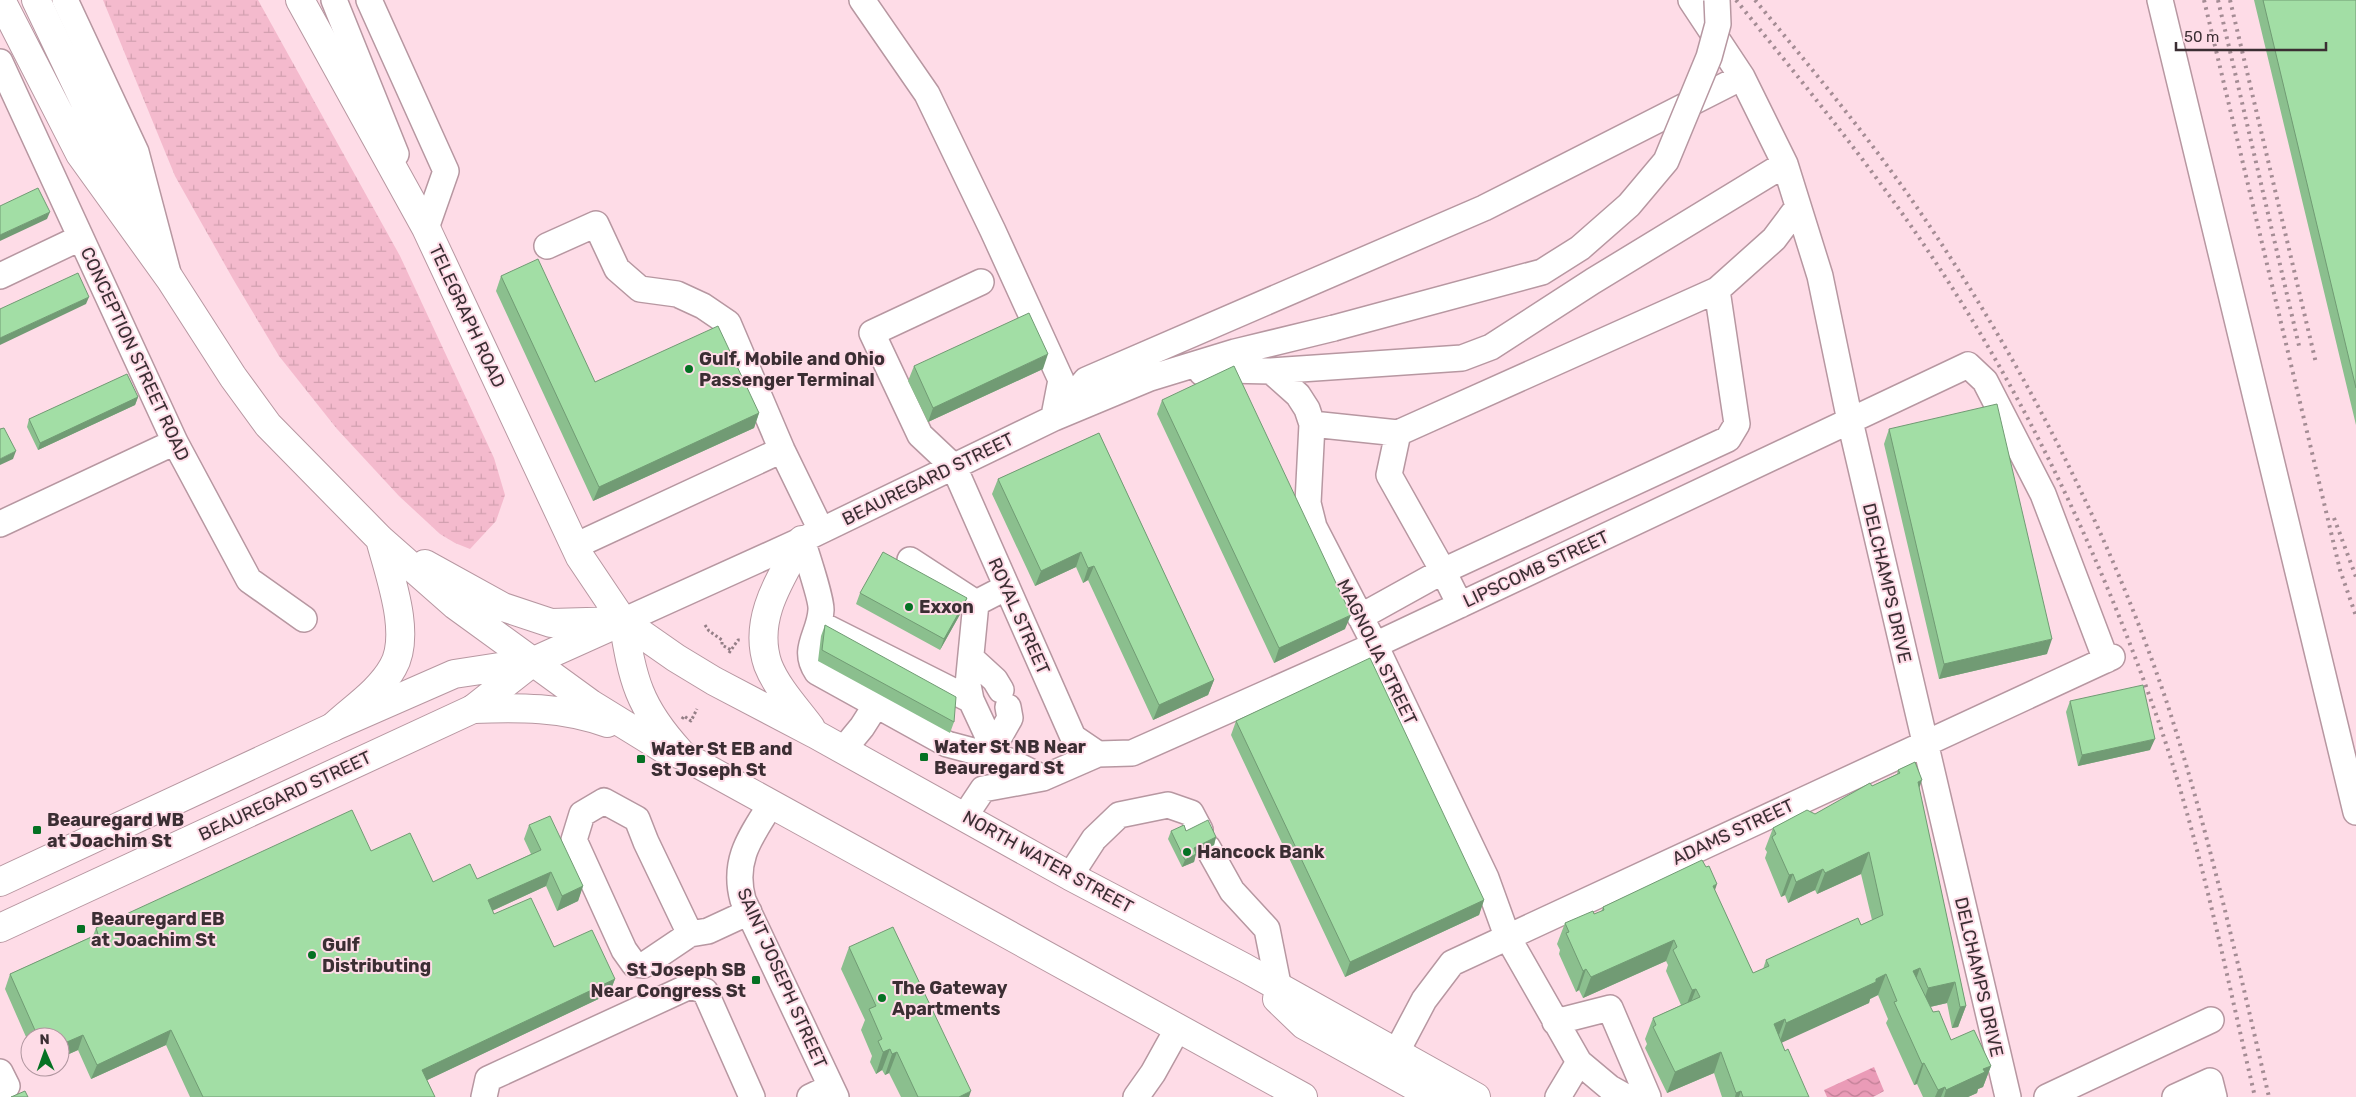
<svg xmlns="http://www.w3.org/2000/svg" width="2356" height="1097" viewBox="0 0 2356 1097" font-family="Rubik,sans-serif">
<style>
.wetland{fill:url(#wetland-marsh)}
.water{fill:url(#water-waves)}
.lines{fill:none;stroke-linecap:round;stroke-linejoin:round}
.minor-casing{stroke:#b797a1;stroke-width:28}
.major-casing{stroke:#b797a1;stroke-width:30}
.highway-casing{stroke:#b797a1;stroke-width:30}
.path{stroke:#947e86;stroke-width:3;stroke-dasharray:2.5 2.5;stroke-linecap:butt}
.minor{stroke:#fff;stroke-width:25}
.major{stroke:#fff;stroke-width:28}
.highway{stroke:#fff;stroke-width:28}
.rail{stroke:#a48c94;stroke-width:4;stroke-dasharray:2.5 5;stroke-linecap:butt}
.minor-bridge-casing{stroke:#b797a1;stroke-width:28;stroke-linecap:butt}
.minor-bridge{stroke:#fff;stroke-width:25}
.wall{fill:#8bbf8e}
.shaded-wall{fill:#719b74}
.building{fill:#a2dea5;stroke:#719b74}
.poi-dot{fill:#057123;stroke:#fedce7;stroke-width:2}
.labels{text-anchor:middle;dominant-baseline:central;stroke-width:4;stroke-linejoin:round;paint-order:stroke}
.street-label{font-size:18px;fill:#3b2e33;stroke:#fedce7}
.poi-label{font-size:18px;font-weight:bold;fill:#3b2e33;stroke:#fedce7;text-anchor:start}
</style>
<defs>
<pattern id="wetland-marsh" width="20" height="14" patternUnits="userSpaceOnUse" patternTransform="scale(1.25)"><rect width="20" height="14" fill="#f4bacd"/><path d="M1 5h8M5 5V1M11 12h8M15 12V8" fill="none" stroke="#d2a0b0"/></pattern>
<pattern id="water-waves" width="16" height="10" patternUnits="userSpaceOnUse" patternTransform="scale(1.25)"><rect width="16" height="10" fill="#ea9bb7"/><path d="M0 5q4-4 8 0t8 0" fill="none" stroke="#bf7f95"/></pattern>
</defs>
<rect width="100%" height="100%" fill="#fedce7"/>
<path class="wetland" d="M103 0H258L400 256 494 458 505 495 496 521 470 549 455 543 440 534 399 496 337 429 279 356 233 279 175 176Z"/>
<path class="water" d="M1874 1067 1884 1091 1873 1097H1827L1824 1090Z"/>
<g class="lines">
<defs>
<path id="minor" d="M65 0 136 152 168 273
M334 0 396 154
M369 0 446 171 426 228
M862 0 927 94 993 231 1061 380 1054 416
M1691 0 1742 77 1785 164 1820 276 1850 421 2008 1097
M2160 0 2356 812
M0 62 175 442 249 580 304 619
M547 246 596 224 617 269 640 289 677 294 703 306 728 323 782 450 821 530
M0 276 80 238
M981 282 872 333 920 435 954 467 1073 737 1098 754
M1271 371 1298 395 1307 409 1312 424 1308 503 1314 527 1375 645 1486 878 1507 936 1579 1062 1610 1088 1626 1097
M1202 373 1226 370 1271 371 1462 358 1491 347 1593 281 1785 164
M1054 418 1086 380 1484 208 1742 77
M1312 424 1398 433 1717 290 1774 239 1798 207
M1398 433 1389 475 1443 571 1728 439 1737 424 1717 290
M0 524 175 442
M802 540C806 553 822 600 821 610 820 634 801 649 817 672L947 744 1007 760 1043 778
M575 546 782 450
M910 560 976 603
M1360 617 1443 571 1460 605
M623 621 802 540 1054 418 1150 378 1235 352 1334 328
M822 625 971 700
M971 658 995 680 1001 690
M993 748 1010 718 1008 707
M843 750 862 727 876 705
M998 758 971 700 968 685 976 603 1007 587
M771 804C751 836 732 860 743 900L836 1097
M965 816 983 789 1043 778 1098 754 1132 753 1375 645 1968 365 1985 381 2043 494 2106 660
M1208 848 1232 891 1267 929 1279 989
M1070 876 1094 839 1119 815 1168 805 1191 813 1200 830
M690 934 646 842 637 819 604 801 582 814 574 840 624 950 634 964 644 965 690 934 708 931 749 912
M1555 1022 1610 1008 1648 1097
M1396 1053 1424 1000 1452 963 2112 657
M0 1072 7 1086 0 1090
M484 1097 488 1079 690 986 705 991 752 1097
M810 1097 831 1087
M1136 1097 1153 1073 1178 1028
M1558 1097 1579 1062
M2047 1097 2211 1020
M2175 1097 2210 1081 2214 1097"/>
<path id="major" d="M0 882 333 727 454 674 533 662
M0 928 473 709 534 661 623 621"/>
<path id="highway" d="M1 0 80 154 170 279 233 377 268 425 380 539 455 605 591 704 664 749 684 756 1303 1097
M36 0 137 211
M300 0 426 228 580 557 623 621 676 658 714 681 815 734 1070 876 1245 968 1476 1097
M802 540C781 578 752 619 768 665 777 688 797 709 811 728
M425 564 503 607 551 623 623 621
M623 621C633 680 638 706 680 752
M473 709C517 707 564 707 607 723
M333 727C352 709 380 691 393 667 412 634 389 574 380 539
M1277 999 1304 1025 1434 1097"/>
</defs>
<use href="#minor" class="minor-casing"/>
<use href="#major" class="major-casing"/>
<use href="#highway" class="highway-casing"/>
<path class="path" d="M705 625 709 631 722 640V645L731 650
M729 653 738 640H741
M682 719 684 716 691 721 697 709"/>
<use href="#minor" class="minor"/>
<use href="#major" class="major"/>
<use href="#highway" class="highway"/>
<path class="rail" d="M1736 0C1811 93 1887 185 1951 286 2034 416 2100 558 2152 703 2198 830 2224 965 2255 1097
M1755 0C1811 68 1868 136 1918 209 2021 359 2109 530 2167 703 2209 832 2238 965 2269 1097
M2204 0 2340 570 2356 616
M2218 0 2300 350
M2230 0 2316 363
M2334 518 2356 577"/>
<defs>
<path id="minor-bridge" d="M1334 328 1542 272 1580 248 1629 205 1666 161 1709 57 1718 24 1717 0"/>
</defs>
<use href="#minor-bridge" class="minor-bridge-casing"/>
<use href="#minor-bridge" class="minor-bridge"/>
</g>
<path class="wall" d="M2254 0H2356V425Z
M501 276 595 382 759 413 754 428 593 501 496 291Z
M914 366 1043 369 928 422 908 381Z
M138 397 135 405 38 450 27 427 29 419Z
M1162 400 1345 629 1274 663 1157 414Z
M1889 429 2047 654 1939 679 1884 444Z
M1099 433 1214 680 1208 695 1153 720 1088 580 1083 583 1076 567 1035 586 992 494 998 479Z
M860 593 967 598 963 609 940 650 856 604Z
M825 625 954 722 950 733 818 661 821 636Z
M2070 701 2150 750 2078 766 2066 712Z
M1236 721 1484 900 1479 915 1345 977 1231 735Z
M1898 770 1919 788 1966 1006 1958 1027 1952 1028 1947 1003 1930 1007 1933 1012 1951 1040 1991 1066 1983 1087 1978 1089 1977 1093 1968 1097H1923L1917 1084 1914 1085 1886 1023 1888 1019 1878 995 1870 999 1869 1003 1781 1042 1785 1051 1809 1097H1722L1714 1073 1667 1093 1645 1048 1647 1044 1645 1039 1653 1018 1681 1005 1666 971 1668 965 1666 961 1583 998 1579 990 1576 992 1559 954 1560 950 1557 944 1565 923 1601 912 1603 907 1715 891 1753 973 1763 969 1766 960 1861 925 1872 920 1861 874 1817 894 1815 890 1788 903 1785 895 1781 897 1765 858 1767 852 1765 849 1773 828 1815 814 1872 786 1897 774Z
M529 825 583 886 578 901 557 911 546 886 492 911 494 914 615 979 609 994 427 1080 435 1097H190L166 1045 91 1079 78 1050 60 1058V1037H30V1046L5 989 10 974 93 936 96 928 371 851 433 882 477 879 531 854 524 839Z
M1171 831H1186L1216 837 1214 845 1196 853 1194 862 1182 867 1168 839Z
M849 947 969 1097H901L889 1073 885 1075 882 1070 876 1074 870 1062 872 1056 861 1030 865 1020 841 969Z"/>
<path class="shaded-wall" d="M50 212 47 219 0 241V235Z
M89 297 86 304 0 345V338Z
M1048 354 1043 369 928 422 933 408Z
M138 397 135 405 38 450 40 443Z
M759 413 754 428 593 501 599 487Z
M16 451 13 459 0 465V459Z
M1081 552 1076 567 1035 586 1041 571Z
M1094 566 1088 580 1083 583 1088 568Z
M967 598 963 609 940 650 944 639Z
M1351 615 1345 629 1274 663 1279 648Z
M2052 639 2047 654 1939 679 1944 664Z
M1214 680 1208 695 1153 720 1159 705Z
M2155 739 2150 750 2078 766 2082 755Z
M1922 780 1915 801 1918 782Z
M1216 837 1214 845 1191 856 1194 848Z
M1869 852 1861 874 1817 894 1825 873Z
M1196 854 1194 862 1182 867 1185 860Z
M1823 869 1815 890 1788 903 1796 882Z
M551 872 546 886 483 915 488 900Z
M1793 874 1785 895 1781 897 1789 875Z
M1717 884 1710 905 1713 886Z
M583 886 578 901 557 911 562 896Z
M1484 900 1479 915 1345 977 1350 962Z
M1674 940 1666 961 1583 998 1591 977Z
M1920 968 1912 990 1913 971Z
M1586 969 1579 990 1576 992 1583 971Z
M1886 974 1878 995 1870 999 1869 1003 1779 1044 1786 1023Z
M615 979 609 994 417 1085 422 1070Z
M1955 982 1947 1003 1921 1009 1928 988Z
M1696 989 1688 1010 1684 1012 1692 990Z
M1966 1006 1958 1027 1952 1028 1960 1007Z
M1785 1019 1777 1040 1774 1024Z
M171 1030 166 1045 91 1079 97 1065Z
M83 1035 78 1050 60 1058V1045Z
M890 1049 882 1070 876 1074 883 1052Z
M897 1052 889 1073 885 1075 892 1054Z
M1721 1052 1714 1073 1667 1093 1675 1072Z
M1924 1063 1917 1084 1914 1085 1922 1064Z
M1991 1066 1983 1087 1978 1089 1977 1093 1968 1097H1944L1946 1090 1983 1069Z
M1945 1087 1941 1097H1935L1938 1090Z
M971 1091 969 1097H959Z
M1741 1091 1739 1097H1735L1736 1093Z"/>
<path class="building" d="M2263 0H2356V388Z
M38 188 50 212 0 235V206Z
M538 259 595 382 718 326 759 413 599 487 501 276Z
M78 273 89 297 0 338V309Z
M1029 313 1048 354 933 408 914 366Z
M1234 366 1351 615 1279 648 1162 400Z
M127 374 138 397 40 443 29 419Z
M1997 404 2052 639 1944 664 1889 429Z
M4 428 16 451 0 459V429Z
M1099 433 1214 680 1159 705 1094 566 1088 568 1081 552 1041 571 998 479Z
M883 552 967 598 944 639 860 593Z
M825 625 956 697 954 722 822 650Z
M1370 658 1484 900 1350 962 1236 721Z
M2143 685 2155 739 2082 755 2070 701Z
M1915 762 1922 780 1918 782 1966 1006 1960 1007 1955 982 1928 988 1920 968 1913 971 1933 1012 1939 1011 1951 1040 1974 1030 1991 1066 1983 1069 1985 1072 1946 1090 1945 1087 1938 1090 1924 1063 1922 1064 1894 1002 1897 1001 1886 974 1876 979V982L1786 1023 1785 1019 1774 1024 1785 1051 1788 1049 1809 1097H1743L1741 1091 1736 1093 1721 1052 1675 1072 1653 1027 1656 1025 1653 1018 1700 997 1696 989 1692 990 1673 950 1677 947 1674 940 1591 977 1586 969 1583 971 1566 933 1569 932 1565 923 1593 911 1594 914 1604 910 1603 907 1702 860 1706 867 1709 866 1717 884 1713 886 1753 973 1769 966 1766 960 1858 918 1861 925 1883 915 1869 852 1825 873 1823 869 1796 882 1793 874 1789 875 1772 837 1776 834 1773 828 1807 810 1815 814 1870 783 1872 786 1900 773 1898 770Z
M352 810 371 851 410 833 433 882 470 864 477 879 541 850 529 825 550 816 583 886 562 896 551 872 488 900 494 914 531 898 554 947 592 930 615 979 422 1070 435 1097H203L171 1030 97 1065 83 1035 60 1045V1037H38L10 974 98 934 96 928Z
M1208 820 1216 837 1194 848 1196 854 1185 860 1171 831 1184 825 1186 831Z
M893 927 971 1091 959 1097H918L897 1052 892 1054 890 1049 883 1052 878 1041 882 1039 869 1009 876 1006 849 947Z
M25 1091 28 1097H11Z"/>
<g class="poi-dot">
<circle cx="689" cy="369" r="5"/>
<circle cx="909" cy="607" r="5"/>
<rect x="919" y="752" width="10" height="10" rx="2.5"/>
<rect x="636" y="754" width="10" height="10" rx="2.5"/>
<rect x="32" y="825" width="10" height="10" rx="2.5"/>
<circle cx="1187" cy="852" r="5"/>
<rect x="76" y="924" width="10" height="10" rx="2.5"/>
<circle cx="312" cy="955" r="5"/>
<rect x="751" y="975" width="10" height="10" rx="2.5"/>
<circle cx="882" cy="998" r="5"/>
</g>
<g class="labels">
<g class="street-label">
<text transform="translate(467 316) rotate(65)">TELEGRAPH ROAD</text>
<text transform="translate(135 354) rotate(65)">CONCEPTION STREET ROAD</text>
<text transform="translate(928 479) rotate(-26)">BEAUREGARD STREET</text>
<text transform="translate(1536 569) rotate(-25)">LIPSCOMB STREET</text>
<text transform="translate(1887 583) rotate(77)">DELCHAMPS DRIVE</text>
<text transform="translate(1019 616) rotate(66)">ROYAL STREET</text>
<text transform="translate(1377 652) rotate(64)">MAGNOLIA STREET</text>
<text transform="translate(285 796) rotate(-25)">BEAUREGARD STREET</text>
<text transform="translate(1733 832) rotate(-25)">ADAMS STREET</text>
<text transform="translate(1048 862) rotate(29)">NORTH WATER STREET</text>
<text transform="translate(1979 977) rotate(77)">DELCHAMPS DRIVE</text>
<text transform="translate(782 978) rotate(66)">SAINT JOSEPH STREET</text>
</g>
<g class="poi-label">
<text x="699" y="359">Gulf, Mobile and Ohio<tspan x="699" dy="21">Passenger Terminal</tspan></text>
<text x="919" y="607">Exxon</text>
<text x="934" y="747">Water St NB Near<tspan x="934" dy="21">Beauregard St</tspan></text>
<text x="651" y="749">Water St EB and<tspan x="651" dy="21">St Joseph St</tspan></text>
<text x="47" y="820">Beauregard WB<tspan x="47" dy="21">at Joachim St</tspan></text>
<text x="1197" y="852">Hancock Bank</text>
<text x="91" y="919">Beauregard EB<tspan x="91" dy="21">at Joachim St</tspan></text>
<text x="322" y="945">Gulf<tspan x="322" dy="21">Distributing</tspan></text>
<text x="746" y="970" text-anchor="end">St Joseph SB<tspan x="746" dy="21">Near Congress St</tspan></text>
<text x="892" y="988">The Gateway<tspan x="892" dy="21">Apartments</tspan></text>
</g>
</g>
<g transform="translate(45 1052) rotate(358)"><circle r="24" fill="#fedce7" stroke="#b0969f"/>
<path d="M0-4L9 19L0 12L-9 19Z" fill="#057123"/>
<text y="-8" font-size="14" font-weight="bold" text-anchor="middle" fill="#3b2e33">N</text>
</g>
<path d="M2176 42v8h150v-8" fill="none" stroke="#3b2e33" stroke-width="2.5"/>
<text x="2184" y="42" font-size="15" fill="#3b2e33" stroke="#fedce7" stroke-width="4" paint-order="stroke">50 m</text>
</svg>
